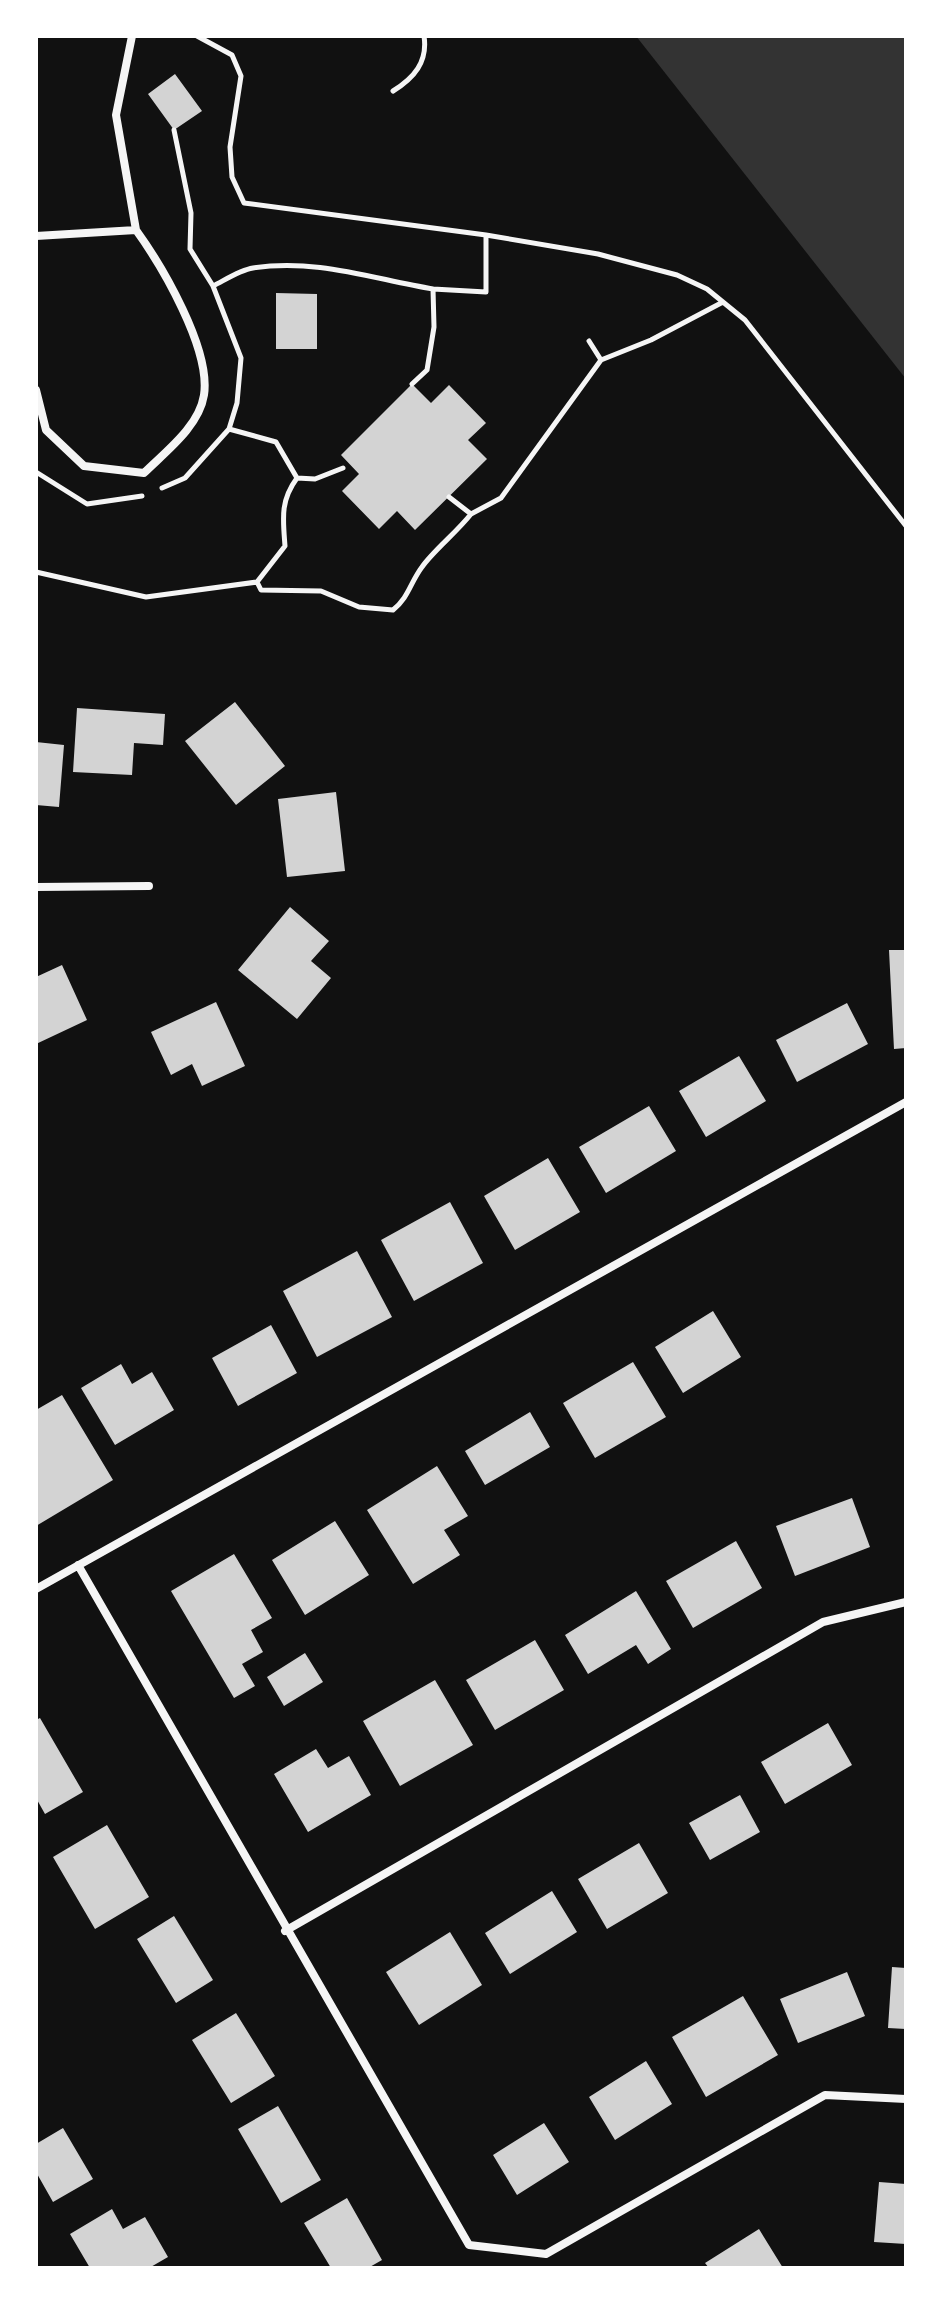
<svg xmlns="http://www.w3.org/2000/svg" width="942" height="2304" viewBox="0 0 942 2304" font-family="Arial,sans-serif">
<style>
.water{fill:#333}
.building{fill:#d3d3d3}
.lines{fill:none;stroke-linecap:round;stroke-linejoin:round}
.path{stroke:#f5f5f5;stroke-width:5}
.minor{stroke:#f5f5f5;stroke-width:8}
</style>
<rect width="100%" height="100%" fill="#111"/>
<path class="water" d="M636 36H906V379Z"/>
<path class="building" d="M175 74 202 111 174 130 148 94Z
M276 293 317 294V349H276Z
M412 384 431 403 449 385 486 423 468 440 487 459 415 530 397 511 379 529 342 491 359 474 341 455Z
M235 702 285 766 236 805 185 741Z
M77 708 165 714 163 745 134 743 132 775 73 772Z
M36 742 64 745 59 807 36 805Z
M336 792 345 871 287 877 278 799Z
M290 907 329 941 311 961 331 978 297 1019 238 970Z
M889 950H906V1048L894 1049Z
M62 965 87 1020 36 1044V977Z
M216 1002 245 1066 202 1086 192 1064 171 1075 151 1032Z
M847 1003 868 1044 797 1082 776 1040Z
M739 1056 766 1101 706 1137 679 1091Z
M649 1106 676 1151 606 1193 579 1147Z
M548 1158 580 1212 515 1250 484 1196Z
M450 1202 483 1263 414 1301 381 1240Z
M357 1251 392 1317 317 1357 283 1291Z
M713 1311 741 1357 683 1393 655 1347Z
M271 1325 297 1373 238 1406 212 1358Z
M633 1362 666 1417 595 1458 563 1403Z
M121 1364 132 1384 152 1372 174 1410 115 1445 81 1388Z
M62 1395 113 1480 36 1526V1410Z
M530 1412 550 1447 485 1485 465 1451Z
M437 1466 468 1516 444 1530 460 1555 413 1584 367 1510Z
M852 1498 870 1547 795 1576 776 1526Z
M335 1521 369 1575 305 1615 272 1560Z
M736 1541 762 1588 693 1628 666 1581Z
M234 1554 272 1618 251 1630 263 1652 242 1664 255 1686 234 1698 171 1591Z
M636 1591 671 1649 648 1664 636 1645 588 1674 565 1635Z
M535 1640 564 1690 495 1730 466 1680Z
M305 1653 323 1682 284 1706 267 1677Z
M435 1680 473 1745 400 1786 363 1721Z
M40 1718 83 1792 45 1814 36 1798V1720Z
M828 1723 852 1765 785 1804 761 1762Z
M316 1749 328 1768 349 1756 371 1795 308 1832 274 1774Z
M740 1795 760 1832 710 1860 689 1823Z
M107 1825 149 1897 95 1929 53 1857Z
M639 1843 668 1893 607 1929 578 1879Z
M552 1891 577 1932 510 1974 485 1933Z
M174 1916 213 1980 176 2003 137 1939Z
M450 1932 482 1985 419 2025 386 1972Z
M892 1967 906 1968V2029L888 2028Z
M847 1972 865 2016 798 2043 780 1999Z
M743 1996 778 2055 706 2097 672 2037Z
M236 2013 275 2076 231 2103 192 2040Z
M646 2061 672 2104 615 2140 589 2097Z
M278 2106 321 2180 281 2203 238 2129Z
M544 2123 569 2162 517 2195 493 2155Z
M63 2128 93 2179 53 2202 36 2172V2144Z
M879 2182 906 2184V2244L874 2242Z
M347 2198 382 2260 368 2268H331L304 2223Z
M112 2209 123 2229 145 2217 168 2257 149 2268H90L70 2234Z
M759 2229 783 2268H709L705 2263Z"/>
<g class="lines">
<path class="path" d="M197 36 232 55 241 76 230 147 232 177 244 203 486 235 598 254 677 275 707 289 745 320 906 526
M393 91C414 78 428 62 424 36
M174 130 191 213 190 249 213 286 241 358 237 403 229 429 276 442 297 478
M213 286C225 280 240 270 253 268 315 258 373 279 433 289
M601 360 651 340 723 302
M412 384 427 370 434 327 433 289 486 292V235
M343 468 315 479 297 478C280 501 283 519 285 546L257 582 261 590 321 591 359 607 393 610C409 597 410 583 422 567 433 551 457 532 471 514
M36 472 87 504 142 496
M162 488 185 478 229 429
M449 497 471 514 501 498 601 360 589 341
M36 572 146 597 257 582"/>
<path class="minor" d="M132 36 116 115 136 230
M36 390 46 430 84 466 144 473C165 452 199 427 204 395 211 349 162 266 136 230L36 236
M36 887 149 886
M78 1565 469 2245 546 2254 825 2095 906 2099
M36 1589 906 1102
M285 1931 823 1622 906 1602"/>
</g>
<rect width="942" height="2304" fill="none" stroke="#ffffff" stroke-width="76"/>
</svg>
